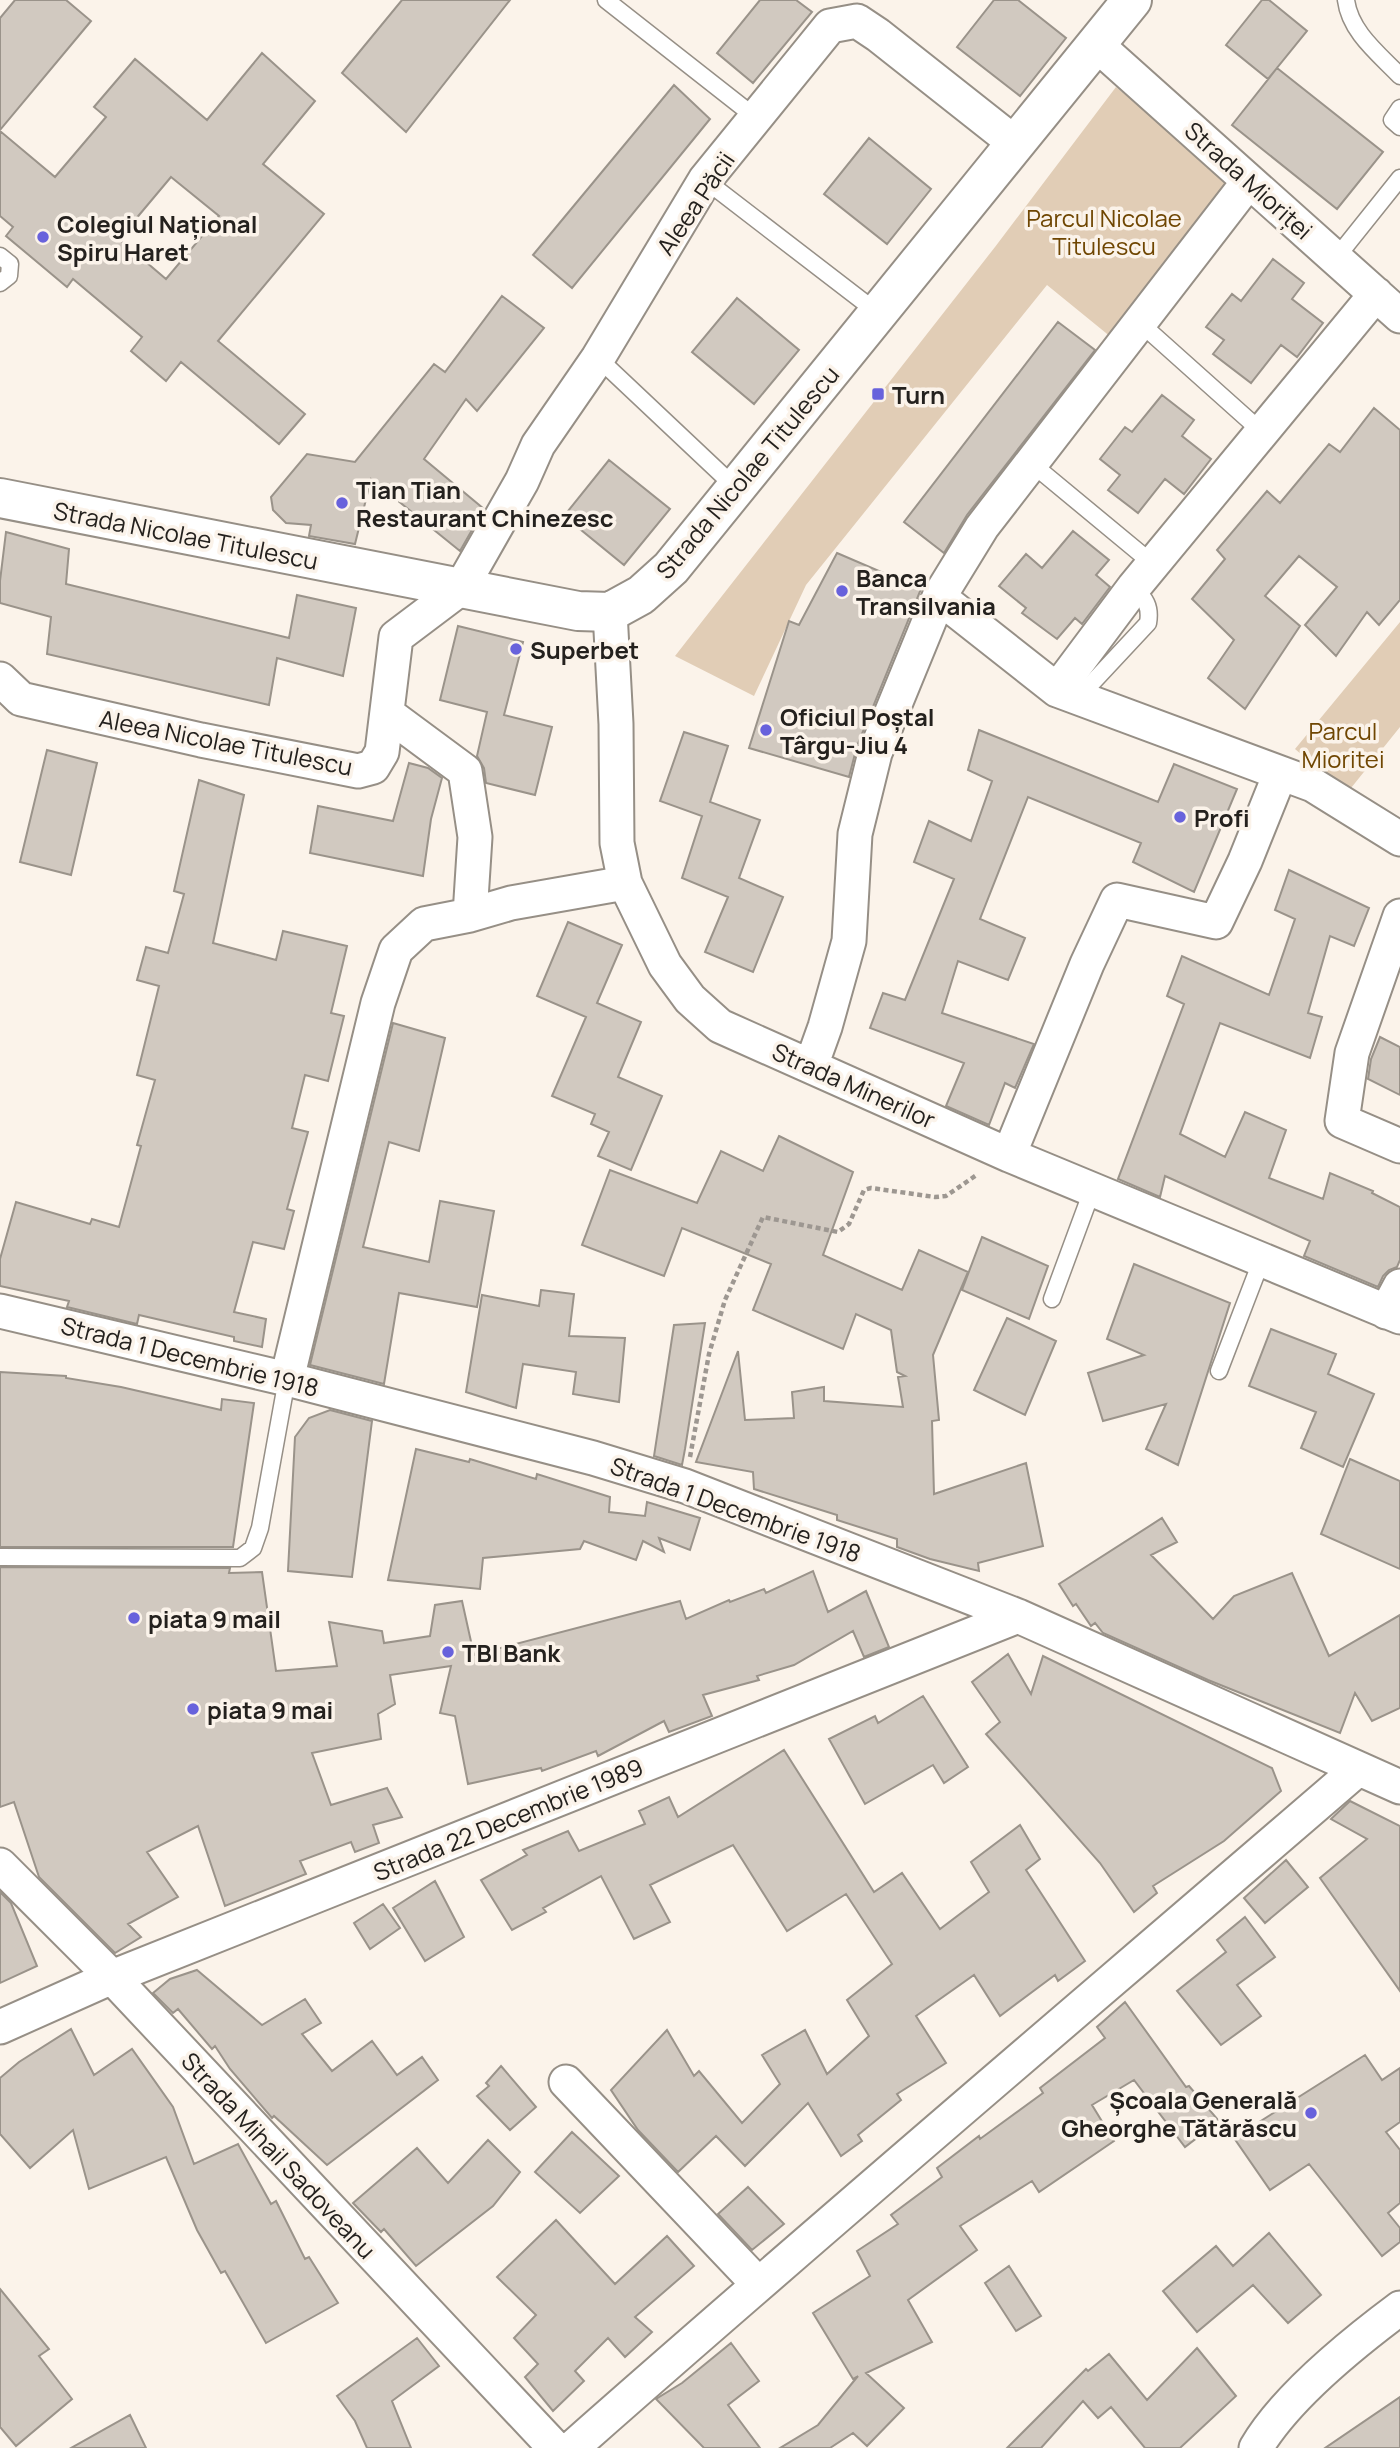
<svg xmlns="http://www.w3.org/2000/svg" width="1400" height="2448" viewBox="0 0 1400 2448" font-family="Manrope,sans-serif">
<style>
.green{fill:#e1cdb6}
.building{fill:#d1c9c0;stroke:#9a938a;stroke-width:2;fill-rule:evenodd}
.lines{fill:none;stroke-linecap:round;stroke-linejoin:round}
.lane-casing{stroke:#968f86;stroke-width:19}
.street-casing{stroke:#968f86;stroke-width:37}
.secondary-casing{stroke:#968f86;stroke-width:42}
.path{stroke:#9d9791;stroke-width:4.5;stroke-dasharray:5 3.5;stroke-linecap:butt}
.lane{stroke:#fff;stroke-width:16}
.street{stroke:#fff;stroke-width:33}
.secondary{stroke:#fff;stroke-width:38}
.poi-dot{fill:#6862dc;stroke:#fbf3ea;stroke-width:2.5}
.labels{text-anchor:middle;dominant-baseline:central;stroke-width:7;stroke-linejoin:round;paint-order:stroke}
.street-label{font-size:24px;fill:#24211e;stroke:#fbf3ea}
.park-label{font-size:24px;fill:#6f4602;stroke:#fbf3ea}
.poi-label{font-size:24px;font-weight:bold;fill:#24211e;stroke:#fbf3ea;text-anchor:start}
</style>
<rect width="100%" height="100%" fill="#fbf3ea"/>
<path class="green" d="M1116 87 1237 186 1117 342 1047 285 806 585 754 696 675 656 995 247Z
M1400 622V727L1347 793 1295 749Z"/>
<path class="building" d="M15 0H66L91 21 0 130V18Z
M402 0H510L406 132 342 73Z
M760 0H796L812 12 753 83 717 53Z
M994 0H1018L1066 38 1020 96 957 47Z
M1262 0H1269L1307 31 1268 79 1226 45Z
M262 53 315 101 263 164 324 214 218 341 305 414 279 444 181 362 166 381 131 351 142 337 73 279 67 287 6 236 13 227 0 216V131L55 177 106 117 94 107 135 59 207 120ZM171 177 219 216 166 279 119 239Z
M1277 68 1383 152 1337 209 1232 125Z
M674 85 710 119 572 288 533 255Z
M869 138 931 189 887 244 824 194Z
M1273 259 1304 283 1292 299 1323 323 1297 357 1281 345 1251 383 1213 354 1224 340 1206 327 1232 294 1241 301Z
M502 296 544 328 477 411 466 399 424 459 484 509 460 551 371 479 355 544 309 536 311 525 286 523 273 510 271 497 307 454 355 462 434 364 445 372Z
M737 298 799 350 754 404 692 352Z
M1058 322 1095 350 967 515 944 553 904 522Z
M1162 395 1194 420 1182 436 1211 459 1184 494 1165 479 1138 513 1108 490 1120 475 1100 459 1125 427 1132 432Z
M1374 408 1400 430V600L1379 625 1367 612 1336 656 1305 625 1337 587 1299 556 1265 596 1300 626 1245 709 1208 678 1234 640 1192 599 1225 559 1217 550 1267 491 1280 503 1329 444 1340 452Z
M609 460 670 509 624 565 564 516Z
M1073 531 1109 560 1096 575 1110 587 1082 624 1075 618 1057 639 1022 613 1026 608 999 586 1026 554 1042 568Z
M6 532 69 549 66 584 289 638 297 595 356 608 343 676 277 658 269 705 47 654 51 617 0 603V581Z
M837 553 921 589 857 746 849 777 749 748 789 621 799 625Z
M458 626 523 642 504 715 552 727 535 795 486 783 484 768 477 756 487 712 440 700Z
M979 730 1158 802 1174 764 1237 789 1194 892 1133 862 1141 843 1028 797 980 919 1025 938 1008 980 958 961 942 1013 1034 1044 1015 1088 1005 1083 989 1125 946 1106 964 1063 870 1028 883 993 905 1000 954 879 914 862 929 821 971 841 992 781 968 770Z
M684 732 728 746 710 802 760 820 739 878 783 897 753 972 705 952 728 897 682 878 702 816 660 801Z
M47 750 97 763 71 875 20 862Z
M409 763 428 768 442 778 431 819 423 876 310 853 318 806 393 821Z
M199 780 244 795 213 943 276 960 283 931 347 946 331 1013 344 1016 328 1081 305 1075 292 1128 308 1132 287 1209 294 1211 284 1249 253 1242 234 1312 266 1319 262 1347 234 1341V1337L139 1315 137 1324 67 1307 69 1301 0 1286V1259L16 1202 90 1224 92 1219 119 1227 141 1146 137 1145 155 1080 137 1075 159 986 137 980 146 947 168 953 184 894 174 891Z
M1289 870 1369 908 1354 946 1330 936 1308 1013 1322 1017 1310 1058 1220 1023 1180 1134 1225 1157 1245 1112 1286 1130 1269 1178 1323 1199 1330 1173 1373 1191 1372 1193 1400 1207V1260L1397 1267 1389 1270 1383 1276 1378 1287 1304 1256 1310 1241 1165 1176 1160 1197 1118 1179 1184 1004 1167 996 1182 956 1269 995 1295 919 1275 910Z
M568 922 622 945 597 1003 641 1022 618 1077 662 1096 631 1170 598 1156 609 1132 591 1124 595 1114 552 1096 586 1017 537 996Z
M393 1023 445 1038 419 1151 389 1142 363 1247 429 1262 440 1201 494 1211 477 1307 399 1293 384 1384 310 1365Z
M1380 1037 1400 1047V1095L1368 1079 1371 1059Z
M779 1136 853 1172 823 1255 902 1290 919 1250 968 1272 933 1355 939 1420 932 1421 934 1494 1026 1463 1043 1546 978 1563 979 1571 930 1559 897 1547V1539L837 1520V1515L754 1489 753 1472 696 1462 738 1351 745 1420 794 1418 792 1392 824 1387V1401L903 1407 898 1377 905 1376 897 1372 891 1330 856 1314 843 1349 753 1310 771 1264 682 1228 664 1276 582 1245 610 1170 697 1203 721 1151 763 1171Z
M982 1237 1048 1266 1029 1319 962 1290Z
M1134 1264 1230 1303 1178 1465 1146 1449 1166 1404 1103 1421 1088 1373 1144 1355 1107 1339Z
M541 1290 574 1294 569 1336 625 1338 619 1402 573 1394 576 1372 523 1364 516 1408 466 1392 482 1295 539 1306Z
M1007 1318 1056 1341 1025 1415 974 1390Z
M705 1323 685 1449 682 1465 654 1456 674 1325Z
M1271 1329 1336 1354 1328 1374 1374 1394 1343 1467 1301 1448 1316 1412 1249 1386Z
M0 1372 66 1376V1378L121 1387 221 1410 222 1399 254 1403 233 1547H0Z
M330 1410 372 1421 352 1577 288 1571 295 1437 309 1418Z
M416 1449 469 1462 470 1459 536 1479 537 1474 610 1497 609 1512 645 1516 647 1502 700 1518 690 1550 659 1538 664 1552 643 1541 636 1560 584 1541 580 1549 483 1558 480 1589 388 1580Z
M1350 1459 1400 1481V1569L1321 1534Z
M1162 1518 1177 1542 1151 1555 1213 1619 1234 1596 1292 1573 1329 1656 1400 1615V1708L1372 1721 1355 1693 1340 1733 1208 1680 1103 1633 1095 1623 1091 1626 1076 1604 1073 1606 1059 1584Z
M0 1567 230 1568 229 1573 262 1572 276 1671 337 1666 329 1622 382 1631 384 1643 430 1636 435 1605 462 1601 474 1655 680 1601 686 1619 729 1600 730 1602 764 1589 766 1593 813 1571 828 1612 866 1591 889 1647 864 1657 853 1631 794 1665 757 1676 759 1680 703 1695 712 1716 669 1732 664 1721 598 1756 596 1751 542 1771 541 1768 468 1784 455 1716 440 1713 451 1666 390 1675 395 1704 378 1714 381 1739 312 1753 331 1805 387 1788 402 1817 373 1825 379 1843 355 1852 351 1842 300 1861 306 1874 225 1906 198 1826 147 1852 178 1897 128 1924 141 1937 115 1953 39 1877 14 1802 0 1807Z
M1008 1654 1031 1694 1043 1656 1272 1768 1281 1791 1224 1841 1153 1886 1157 1893 1134 1912 1100 1863 986 1734 1000 1722 972 1682Z
M923 1696 968 1767 944 1783 933 1765 865 1804 829 1739 875 1716 878 1723Z
M784 1750 874 1892 902 1873 940 1929 989 1892 971 1862 1020 1825 1040 1859 1026 1870 1085 1961 1058 1981 1055 1975 1000 2016 974 1975 916 2016 946 2063 897 2094 901 2100 858 2135 862 2141 841 2156 808 2103 745 2166 716 2136 678 2172 638 2130 611 2090 667 2030 694 2076 699 2071 742 2123 780 2084 762 2055 805 2030 827 2074 869 2036 847 2000 892 1964 846 1894 787 1931 733 1845 650 1885 670 1922 634 1939 601 1876 543 1908 546 1912 512 1930 481 1880 527 1855 523 1850 568 1831 579 1851 645 1824 639 1811 669 1797 678 1817Z
M1350 1801 1400 1826V1991L1320 1878 1367 1839 1331 1819Z
M1286 1860 1308 1887 1265 1923 1244 1898Z
M435 1881 464 1937 425 1961 393 1908Z
M0 1892 11 1903 37 1966 0 1983Z
M383 1904 400 1928 370 1949 354 1923Z
M1245 1917 1275 1957 1237 1985 1261 2016 1221 2045 1177 1991 1226 1952 1217 1940Z
M197 1970 262 2025 305 1999 321 2023 302 2034 332 2071 372 2041 397 2075 422 2057 438 2080 327 2165 274 2116 272 2118 230 2069 215 2046 212 2049 178 2009 173 2013 153 1993 170 1979Z
M1125 2002 1186 2087 1189 2086 1219 2121 1185 2147 1134 2080 1092 2105 1114 2141 1039 2192 1032 2181 960 2226 977 2250 908 2300 932 2342 866 2373 904 2408 867 2446 853 2433 830 2448H780L818 2425 858 2376 853 2379 813 2313 870 2276 857 2251 898 2224 891 2215 942 2177 937 2168 979 2136 980 2139 1043 2093 1040 2088 1105 2038 1097 2027Z
M71 2029 94 2075 132 2049 173 2107 194 2164 238 2144 271 2204 276 2201 305 2259 309 2257 338 2303 266 2343 225 2271 221 2273 197 2230 166 2157 89 2189 73 2130 30 2168 0 2134V2078L19 2062Z
M1365 2055 1382 2080 1400 2068V2122L1386 2132 1400 2150V2203L1388 2213 1400 2228V2242L1382 2256 1309 2164 1270 2190 1234 2138Z
M501 2066 536 2107 510 2130 477 2096 489 2086 486 2083Z
M572 2132 619 2176 580 2213 535 2172Z
M488 2140 520 2172 493 2206 416 2266 384 2229 381 2232 353 2203 417 2148 448 2183Z
M748 2187 784 2224 752 2250 718 2214Z
M556 2220 615 2284 667 2236 694 2266 635 2317 652 2332 625 2357 608 2338 575 2371 584 2381 553 2411 525 2377 538 2364 514 2338 536 2315 497 2277Z
M1269 2233 1321 2295 1288 2323 1253 2285 1197 2332 1163 2291 1216 2246 1233 2266Z
M1009 2266 1041 2316 1016 2331 985 2283Z
M0 2289 49 2349 39 2356 72 2399 16 2446 0 2427Z
M417 2338 439 2366 392 2401 411 2448H367L355 2421 337 2396Z
M731 2343 759 2381 728 2405 760 2448H704L656 2399 682 2383Z
M1197 2348 1236 2396 1180 2448H1145L1111 2407 1098 2418 1083 2401 1041 2448H1007L1086 2369 1088 2371 1109 2354 1147 2400Z
M1400 2397V2448H1325Z
M130 2415 146 2448H71Z"/>
<g class="lines">
<defs>
<path id="lane" d="M606 0 755 117
M1346 0C1350 32 1379 54 1400 76
M1400 108 1392 120 1400 127
M705 180 878 313
M0 256 10 264 9 276 0 283
M1336 258 1400 178
M1139 322 1262 432
M598 358 736 488
M1031 463 1153 564
M1078 698 1148 623C1151 606 1145 599 1134 587
M1052 1299 1093 1188
M1219 1371 1262 1259
M0 1557 240 1558 253 1548 260 1528 287 1379"/>
<path id="street" d="M1097 45 1400 316
M939 597 1057 690 1313 785 1400 839
M610 612 616 724 617 843 625 883 665 965 690 999 720 1026 1009 1155 1400 1317
M0 679 21 699 201 740 358 771 373 767 382 752 396 637 461 588 522 481 538 445 598 358 705 180 830 26 857 21 878 35 1016 144
M1057 690 1134 587 1376 294
M388 714 465 771 475 837 470 915
M1400 916 1352 1053 1342 1121 1400 1146
M811 1066 825 1027 849 941 855 834 875 753 939 597 982 527 1249 181
M1009 1155 1087 964 1117 900 1216 922 1245 861 1280 774
M0 1311 287 1379 593 1458 685 1486 1018 1616 1400 1787
M1386 1312 1400 1286
M287 1379 378 1003 396 950 424 924 470 915 511 903 625 883
M0 1865 112 1977 555 2448
M0 2027 112 1977 1018 1616
M566 2082 758 2284
M572 2448C831 2219 1096 1995 1358 1769
M1256 2448C1285 2398 1353 2343 1400 2308"/>
<path id="secondary" d="M0 498 578 611 610 612 641 595 671 568 1132 0"/>
</defs>
<use href="#lane" class="lane-casing"/>
<use href="#street" class="street-casing"/>
<use href="#secondary" class="secondary-casing"/>
<path class="path" d="M690 1457 709 1354 725 1300 763 1217 838 1232 849 1224 864 1190 871 1188 935 1197 946 1196 978 1174"/>
<use href="#lane" class="lane"/>
<use href="#street" class="street"/>
<use href="#secondary" class="secondary"/>
</g>
<g class="poi-dot">
<circle cx="43" cy="237" r="7"/>
<rect x="871" y="387" width="14" height="14" rx="3.5"/>
<circle cx="342" cy="503" r="7"/>
<circle cx="842" cy="591" r="7"/>
<circle cx="516" cy="649" r="7"/>
<circle cx="766" cy="730" r="7"/>
<circle cx="1180" cy="817" r="7"/>
<circle cx="134" cy="1618" r="7"/>
<circle cx="448" cy="1652" r="7"/>
<circle cx="193" cy="1709" r="7"/>
<circle cx="1311" cy="2113" r="7"/>
</g>
<g class="labels">
<g class="street-label">
<text transform="translate(1249 180) rotate(42)">Strada Mioriței</text>
<text transform="translate(695 203) rotate(-56)">Aleea Păcii</text>
<text transform="translate(747 472) rotate(-50)">Strada Nicolae Titulescu</text>
<text transform="translate(186 535) rotate(11)">Strada Nicolae Titulescu</text>
<text transform="translate(226 742) rotate(11)">Aleea Nicolae Titulescu</text>
<text transform="translate(854 1085) rotate(24)">Strada Minerilor</text>
<text transform="translate(190 1356) rotate(14)">Strada 1 Decembrie 1918</text>
<text transform="translate(736 1509) rotate(20)">Strada 1 Decembrie 1918</text>
<text transform="translate(508 1819) rotate(-22)">Strada 22 Decembrie 1989</text>
<text transform="translate(279 2155) rotate(47)">Strada Mihail Sadoveanu</text>
</g>
<g class="park-label">
<text x="1104" y="217">Parcul Nicolae<tspan x="1104" dy="28">Titulescu</tspan></text>
<text x="1343" y="730">Parcul<tspan x="1343" dy="28">Mioritei</tspan></text>
</g>
<g class="poi-label">
<text x="57" y="223">Colegiul Național<tspan x="57" dy="28">Spiru Haret</tspan></text>
<text x="892" y="394">Turn</text>
<text x="356" y="489">Tian Tian<tspan x="356" dy="28">Restaurant Chinezesc</tspan></text>
<text x="856" y="577">Banca<tspan x="856" dy="28">Transilvania</tspan></text>
<text x="530" y="649">Superbet</text>
<text x="780" y="716">Oficiul Poștal<tspan x="780" dy="28">Târgu-Jiu 4</tspan></text>
<text x="1194" y="817">Profi</text>
<text x="148" y="1618">piata 9 mail</text>
<text x="462" y="1652">TBI Bank</text>
<text x="207" y="1709">piata 9 mai</text>
<text x="1297" y="2099" text-anchor="end">Școala Generală<tspan x="1297" dy="28">Gheorghe Tătărăscu</tspan></text>
</g>
</g>
</svg>
